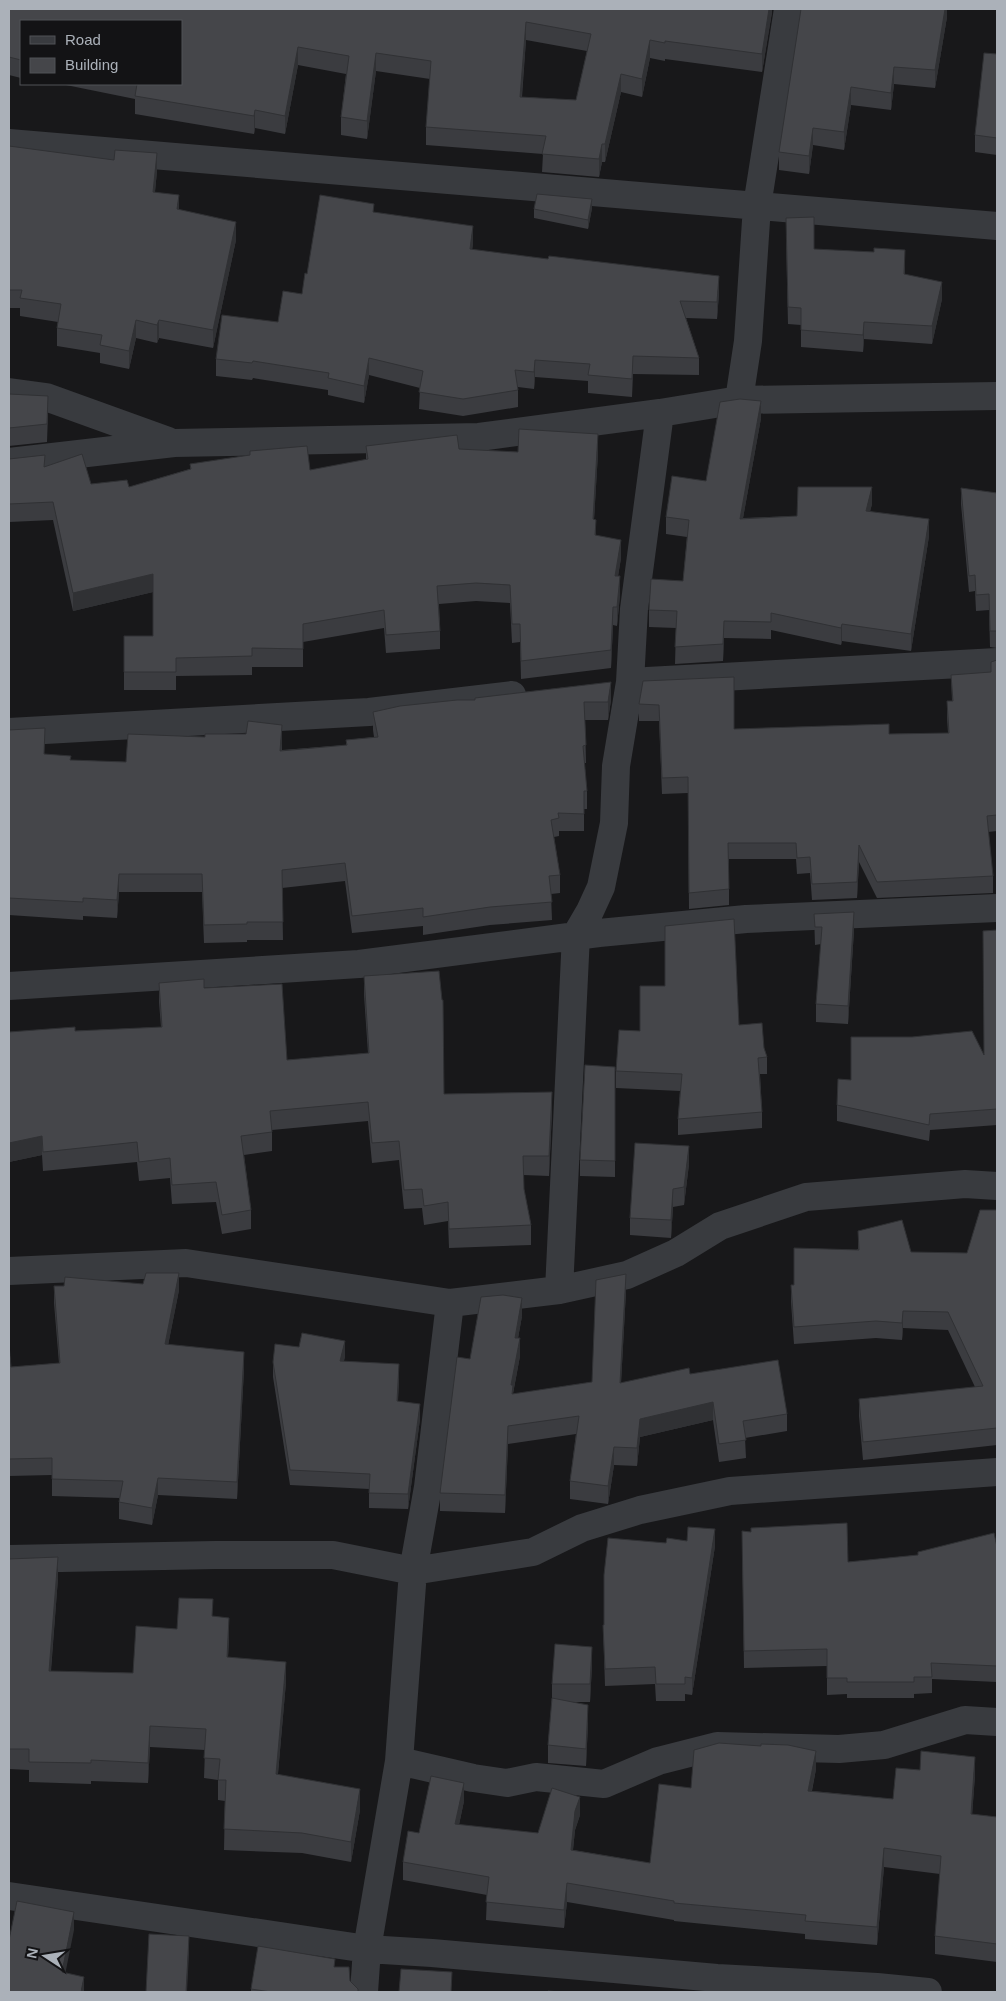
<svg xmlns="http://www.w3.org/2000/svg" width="1006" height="2001" viewBox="0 0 1006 2001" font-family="Helvetica,sans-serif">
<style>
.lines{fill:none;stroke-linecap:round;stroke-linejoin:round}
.street{stroke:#393b3f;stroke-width:28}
.wall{fill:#3b3c40;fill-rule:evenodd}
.shaded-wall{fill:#303134}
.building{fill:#45464a;stroke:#303134;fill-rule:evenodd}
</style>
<rect width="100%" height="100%" fill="#18181a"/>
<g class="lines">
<path class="street" d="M9 143 997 226
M9 392 46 397 168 441
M739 400 997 396
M9 462 174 443 479 437 660 413
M647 681 997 662
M9 732 369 712 512 695
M9 986 359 964 599 933 746 919 997 908
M9 1271 186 1263 450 1303 559 1290 627 1275 676 1253 720 1226 806 1197 965 1184 997 1186
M559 1290 576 935 590 911 601 887 614 823 616 766 630 682 634 609 660 413 739 400 748 341 757 206 788 9
M9 1559 215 1555H333L413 1571 533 1552 582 1528 640 1510 730 1491 997 1472
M399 1761 473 1778 507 1783 536 1777 604 1784 658 1761 717 1746 839 1749 884 1745 965 1720 997 1722
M9 1896 367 1949 432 1953 717 1978 877 1987 928 1992
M364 1992 367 1949 399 1761 413 1571 428 1487 450 1303"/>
</g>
<path class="wall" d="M9 9H772V12L762 72 665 59V61L650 58 642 97 621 92 605 162H602L599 177 542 172 543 154 426 145V127L430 79 376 71 367 139 341 135V117L346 74 298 65 285 134 255 128 254 134 135 114V99L61 84H181L21 21V78L9 75ZM526 40 587 51 576 100 522 97Z
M801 9H947V17L935 88 894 84 891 110 851 105 844 150 813 145 809 174 779 170V152Z
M997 54V155L975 152V135Z
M9 146 157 171 155 192 179 210 236 240 213 348 159 338 157 343 136 338 129 369 100 363V353L57 346V328L58 322 20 316V308H9Z
M592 208 588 229 534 218V209Z
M374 213 473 243 472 250 719 293 717 319 686 318 699 358V375L633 374 632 397 588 393V381L535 377 534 389 518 387V407L463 416 419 409 420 388 369 375 364 403 328 395V390L253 378 252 380 216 376V359L278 322 302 294Z
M786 235 814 249 905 267V274L942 299 932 344 864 339 863 352 801 347V325L788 324Z
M9 394 48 414 47 442 9 446Z
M761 418 743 518 797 516 872 504 870 511 929 536 911 651 842 641 841 645 771 630V639L724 638 723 661 675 664 676 628 649 627V610L683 581 687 537 666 534V517L706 481Z
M366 446 518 452 598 453 594 519 596 536 621 558 618 576 620 595 617 626 613 625 611 668 521 679 520 642 512 643 510 603 476 601 439 604 440 631V649L386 653 384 628 303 642V667H252V675L176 676V690H124V636H153V592L73 611 53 520 9 522V459L45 467 91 484 129 487 190 469V464L310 470 366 460Z
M961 488 997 493V648L990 647 989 610 976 611 975 591 969 592 961 504Z
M997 660V831L988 832 993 876V893L877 898 859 862 857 898 812 900 810 873 797 874 796 859H729V905L689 909 688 793 662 794 659 721H639V704L643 681 734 729 889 734 948 733 947 718V701H952L951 675 991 672V662Z
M611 700 608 720H585L586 763H584L587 791V809H584V831H559V836L554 837 560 875V893L551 894 552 920 490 925 423 935V926L352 933 345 881 282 888 283 940H247V942L204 943 202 892H119L117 918 83 916V920L9 915V730L45 754 71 760 126 762 282 743V750L346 745V740L374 737 373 730V712Z
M814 914 854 930 848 1024 816 1022V1004L821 944 815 945Z
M997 930V1125L930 1130 929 1141 837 1121V1105L851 1080 984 1055Z
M364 976 444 1094 552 1111 549 1176 523 1175 524 1189 531 1225V1245L449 1248 448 1221 424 1225 422 1208 404 1209 399 1160 372 1163 368 1121 272 1130V1151L244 1155 251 1210V1229L222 1234 216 1202 172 1204 170 1178 139 1181 137 1162 43 1171 42 1155 9 1162V1032L75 1031 161 1027 159 1002V983L204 988 287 1060 368 1053 364 995Z
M739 1025 764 1048 767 1057V1074H760L762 1112V1128L678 1135V1119L680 1091 616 1088V1071L640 1031Z
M615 1067V1177L580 1176V1160Z
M689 1164 684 1205 673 1207 671 1238 630 1235V1218Z
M997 1210V1445L863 1460 859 1416V1399L975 1387 948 1330 903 1328 902 1340 876 1338 794 1344 791 1302V1285H794L858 1249V1231L911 1252 967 1253Z
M54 1286 179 1290 168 1345 244 1369 237 1499 158 1495 152 1525 119 1519V1498L52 1496V1475L9 1476V1344L11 1367 59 1363 54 1303Z
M626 1291 621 1383 690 1374 787 1414V1431L745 1438 746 1458 719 1462 713 1420 640 1437 637 1466 614 1465 608 1504 570 1499V1481L576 1434 508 1444 505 1513 440 1511V1493L470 1359 522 1316 518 1338 520 1356 513 1394 592 1382Z
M345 1356 344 1361 399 1379 398 1401 420 1419 408 1509 369 1508V1489L290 1485 273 1377V1362Z
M742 1531 848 1562 997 1547V1682L932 1679V1693L914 1694V1698H847V1694L827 1695V1666L744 1668Z
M666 1543 715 1546 692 1695 685 1694V1701H656L655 1684 605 1686 603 1625H604Z
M9 1559 58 1578 51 1671 133 1673 177 1629 213 1617 229 1638 228 1657 286 1682 278 1774 360 1810 351 1862 302 1853 224 1850 225 1801 218 1800V1780L204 1778 205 1750 150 1747 148 1783 91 1781V1784L29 1782V1770L9 1769Z
M592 1665 590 1702H570L588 1723 586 1766 548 1763V1745L552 1698V1684Z
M816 1769 812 1791 893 1799 975 1775 972 1814 997 1817V1962L935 1954V1936L940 1874 884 1867 877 1945 805 1939V1934L674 1921V1920L567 1902 564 1928 486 1920 487 1895 403 1880V1862L419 1833 464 1801 459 1825 538 1833 580 1815 575 1830 573 1850 650 1863 691 1788Z
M335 1967 350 1981 358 1992H251V1989Z"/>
<path class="shaded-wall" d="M769 9H772V12L762 72V54Z
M945 9H947V17L935 88V70Z
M526 22V40L520 115V97Z
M650 40V58L642 97V79Z
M298 47V65L285 134V116Z
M376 53V71L367 139V121Z
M894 67V84L891 110V93Z
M621 74V92L605 162V144Z
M851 87V105L844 150V132Z
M255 110V128L254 134V116Z
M813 128V145L809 174V156Z
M602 144V162L599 177V159Z
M157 153V171L153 210V192Z
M179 195V213L177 209Z
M592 199V208L588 229V220Z
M236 222V240L213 348V330Z
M473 226V243L470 267V249Z
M905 250V267L904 291V274Z
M719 276V293L717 319V302Z
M942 282V299L932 344V326Z
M136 320V338L129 369V351Z
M159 320V338L157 343V325Z
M864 322V339L863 352V335Z
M369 358V375L364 403V386Z
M535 360V377L534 389V372Z
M761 401V418L740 535V519Z
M598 434V453L593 538V519Z
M872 487V504L866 528V511Z
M929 519V536L911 651V634Z
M621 540V558L615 594V576Z
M153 574V592L73 611V593Z
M620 576V595L617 626V607Z
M613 607V625L611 668V650Z
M724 621V638L723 661V644Z
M842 624V641L841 645V628Z
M611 682V700L608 720V702Z
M282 725V743L280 768V751Z
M859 845V862L857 898V882Z
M119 874V892L117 918V900Z
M854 912V930L848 1024V1006Z
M552 1092V1111L549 1176V1156Z
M42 1136V1155L9 1162V1143Z
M689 1146V1164L684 1205V1187Z
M673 1189V1207L671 1238V1220Z
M179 1273V1290L165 1361V1344Z
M626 1274V1291L620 1401V1383Z
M522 1298V1316L515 1355V1338Z
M903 1311V1328L902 1340V1323Z
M520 1338V1356L513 1393V1403L511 1385Z
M345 1341V1356L340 1376V1361Z
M244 1352V1369L237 1499V1482Z
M399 1364V1379L397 1416V1401Z
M713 1402V1420L640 1437 637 1466V1448L640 1419Z
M420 1404V1419L408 1509V1494Z
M508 1426V1444L505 1513V1495Z
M614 1447V1465L608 1504V1486Z
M158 1478V1495L152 1525V1508Z
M715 1529V1546L692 1695V1678Z
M58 1557V1578L49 1692V1671Z
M229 1618V1638L227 1678V1657Z
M592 1647V1665L590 1702V1684Z
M286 1662V1682L276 1795V1774Z
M588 1705V1723L586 1766V1749Z
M150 1726V1747L148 1783V1763Z
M816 1751V1769L808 1809V1791Z
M975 1757V1775L971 1832V1814Z
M464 1783V1801L455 1843V1824Z
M360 1789V1810L351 1862V1842Z
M580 1797V1815L575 1830 571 1868V1850L575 1811Z
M884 1848V1867L877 1945V1927Z
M567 1883V1902L564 1928V1910Z
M74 1912V1930L62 1990V1972Z
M189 1936V1953L187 1992H186Z
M84 1977V1992H81Z"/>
<path class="building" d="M9 9H769L762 54 665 41V43L650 40 642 79 621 74 605 144H602L599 159 542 154 546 136 426 127 431 61 376 53 367 121 341 117 349 56 298 47 285 116 255 110 254 116 135 96 137 84H181V21H21V60L9 57ZM526 22 591 34 576 100 520 97Z
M801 9H945L935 70 894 67 891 93 851 87 844 132 813 128 809 156 779 152Z
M984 53 997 54V138L975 135Z
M9 146 114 160 115 150 157 153 153 192 179 195 177 209 236 222 213 330 159 320 157 325 136 320 129 351 100 345 102 335 57 328 61 304 20 298 22 290H9Z
M537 194 592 199 588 220 534 209Z
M320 195 374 204 373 212 473 226 470 249 548 259 549 256 719 276 717 302 680 301 699 358 633 356 632 379 588 375 590 364 535 360 534 372 515 370 518 390 463 399 419 392 423 371 369 358 364 386 328 378 329 373 253 361 252 363 216 359 222 315 278 322 283 291 302 294 305 273 307 274Z
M814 217V249L874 252V248L905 250 904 274 942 282 932 326 864 322 863 335 801 330V308L788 307 786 218Z
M9 394 48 396 47 424 9 428Z
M740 399 761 401 740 519 797 516 798 487H872L866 511 929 519 911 634 842 624 841 628 771 613V622L724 621 723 644 675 647 677 611 649 610 651 579 683 581 689 520 666 517 672 476 706 481 720 402Z
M519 429 598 434 593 519 596 520 595 535 621 540 615 576H620L617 607H613L611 650 521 661 520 624H512L510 585 476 583 437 586 440 631 386 635 384 610 303 624V649L252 648V656L176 658V672H124V636H153V574L73 593 53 502 9 504V459L45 455 44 467 82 454 91 484 127 480 129 487 191 469 190 464 250 455V451L307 446 310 470 368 459 366 446 457 435 459 449 518 452Z
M961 488 997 493V631H990L989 594 976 595 975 575 969 576Z
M997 660V815L987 816 993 876 877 882 859 845 857 882 812 884 810 857 797 858 796 843H728L729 889 689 893 688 777 662 778 659 705 639 704 643 681 734 677V729L889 724V734L949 733 947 701H953L951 675 991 672V662Z
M611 682 608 702H584L586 745 583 746 587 791H584V814L558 813 559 818 551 820 560 875 549 876 552 902 490 907 423 917V908L352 916 345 863 282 870 283 922H247V924L204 925 202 874H119L117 900 83 898V902L9 898V730L45 728 44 754 71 756 70 760 126 762 128 734 205 737V734H246L248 721 282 725 280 751 347 745 346 740 378 737 373 712 400 706 457 700H475V698Z
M854 912 848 1006 816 1004 822 927H815L814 914Z
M734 919 739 1025 762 1023 764 1048 767 1057 758 1058 762 1112 678 1119 682 1074 616 1071 619 1030 640 1031V986H665V926Z
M997 930V1109L930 1114 929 1125 837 1105 838 1079 851 1080V1037H912L972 1031 984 1055 983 931Z
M439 971 442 1000H443L444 1094 552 1092 549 1156H523L524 1189 531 1225 449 1229 448 1202 424 1206 422 1189 404 1190 399 1141 372 1143 368 1102 270 1111 272 1132 241 1136 251 1210 222 1215 216 1182 172 1185 170 1158 139 1162 137 1142 43 1152 42 1136 9 1143V1032L75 1027V1031L162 1027 159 983 204 979V988L282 984 287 1060 369 1053 364 976Z
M585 1065 615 1067V1161L580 1160Z
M635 1143 689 1146 684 1187 673 1189 671 1220 630 1218Z
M980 1210H997V1428L863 1442 859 1399 983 1386 948 1312 903 1311 902 1323 876 1321 794 1327 791 1285H794V1248L859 1250 858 1231 902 1220 911 1252 967 1253Z
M146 1273H179L165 1344 244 1352 237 1482 158 1478 152 1508 119 1502 123 1481 52 1479V1458L9 1459V1344L11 1367 60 1363 54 1286H64L65 1277 143 1284Z
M626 1274 620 1383 689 1368 690 1374 778 1360 787 1414 743 1421 746 1440 719 1444 713 1402 640 1419 637 1448 614 1447 608 1486 570 1481 579 1416 508 1426 505 1495 440 1493 457 1357 470 1359 481 1297 503 1295 522 1298 515 1338H520L511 1385H513L512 1394 592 1382 596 1280Z
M302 1333 345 1341 340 1361 399 1364 397 1401 420 1404 408 1494 369 1493 370 1474 290 1470 273 1362 275 1344 299 1347Z
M847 1523 848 1562 918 1555V1552L994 1533 997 1547V1666L931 1663 932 1677H914V1682H847V1678H827V1649L744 1651 742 1531 751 1532V1528Z
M688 1527 715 1529 692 1678 685 1677V1684H656L655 1667 605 1669 603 1625H604V1575L608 1538 666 1543 667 1538 687 1541Z
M58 1557 49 1671 133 1673 136 1626 177 1629 179 1598 213 1599 212 1616 229 1618 227 1657 286 1662 276 1774 360 1789 351 1842 302 1833 224 1829 226 1780H218L220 1759 204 1758 206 1729 150 1726 148 1763 91 1760V1763L29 1762V1749H9V1559Z
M555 1644 592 1647 590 1684H552Z
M552 1698 588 1705 586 1749 548 1745Z
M719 1743 761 1746V1744L788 1745 816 1751 808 1791 893 1799 896 1768 920 1770 921 1751 975 1757 971 1814 997 1817V1944L935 1936 941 1856 884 1848 877 1927 805 1921 806 1915 674 1903V1901L567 1883 564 1910 486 1902 489 1877 403 1862 408 1831 419 1833 431 1776 464 1783 455 1824 538 1833 552 1788 580 1797 575 1811 571 1850 650 1863 659 1784 691 1788 694 1750Z
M17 1901 74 1912 62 1972 84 1977 81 1992H9V1940Z
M149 1934 189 1936 186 1992H146Z
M258 1946 335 1959 334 1967H349L350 1981 358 1989V1992H271L251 1989Z
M401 1969 452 1972 451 1992H399Z
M548 1991 561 1992H548Z"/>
<rect width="1006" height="2001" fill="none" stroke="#abb1b9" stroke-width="20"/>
<rect x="20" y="20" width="162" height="65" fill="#131315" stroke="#505257"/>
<rect x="30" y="36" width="25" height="8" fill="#393b3f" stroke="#505257"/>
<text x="65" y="45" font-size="15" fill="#abb1b9">Road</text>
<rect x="30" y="58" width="25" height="15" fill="#45464a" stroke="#505257"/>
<text x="65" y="70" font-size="15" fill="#abb1b9">Building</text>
<g transform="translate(45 1956) rotate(282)" stroke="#131315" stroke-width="4" paint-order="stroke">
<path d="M0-4L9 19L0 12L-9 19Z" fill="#abb1b9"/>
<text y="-8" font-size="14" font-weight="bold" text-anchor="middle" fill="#abb1b9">N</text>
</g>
</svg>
